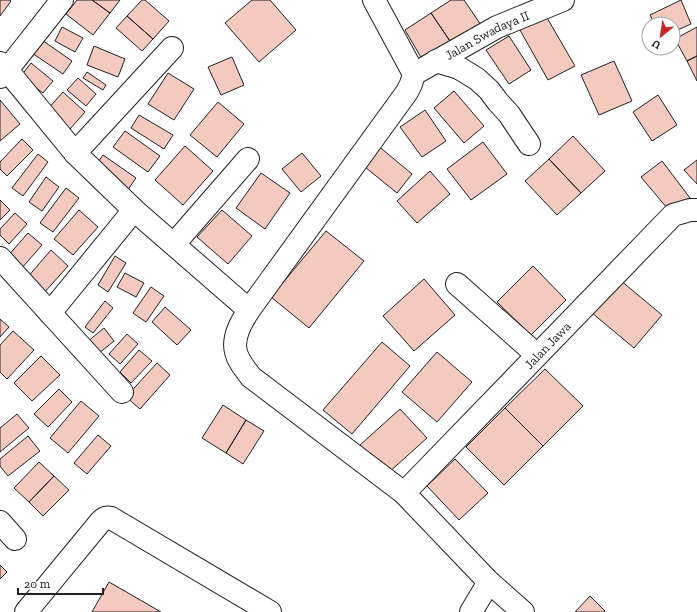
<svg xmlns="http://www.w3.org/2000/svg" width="697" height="612" viewBox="0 0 697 612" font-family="'Zilla Slab',serif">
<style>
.building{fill:#f3c9c0;stroke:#222}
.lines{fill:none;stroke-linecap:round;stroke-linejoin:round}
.minor-casing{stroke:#222;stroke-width:24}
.minor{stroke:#fff;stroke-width:22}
.labels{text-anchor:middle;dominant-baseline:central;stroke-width:3;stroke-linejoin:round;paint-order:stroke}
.street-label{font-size:13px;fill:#222;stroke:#fff}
</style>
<rect width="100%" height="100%" fill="#fff"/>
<path class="building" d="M0 0H9L11 1 0 16Z
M77 0H92L110 13 93 35 66 14Z
M92 0H120L110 13Z
M142 0H145L169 21 153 39 127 16Z
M252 0H270L296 30 259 62 225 23Z
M451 0H464L481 25 452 44 431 13Z
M681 0 691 24 673 32V24H655L650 15Z
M431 13 452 44 422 59 405 30Z
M127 16 153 39 142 51 116 28Z
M546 16 575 66 548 80 520 30Z
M62 27 83 38 75 52 55 41Z
M697 27V56L687 61 675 39Z
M509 36 531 70 509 84 486 50Z
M39 38 72 61 63 74 29 51Z
M94 46 125 59 118 77 87 65Z
M697 56V81L687 61Z
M232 57 244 85 221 95 208 67Z
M614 61 632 101 599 115 581 75Z
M31 63 53 81 43 93 21 76Z
M87 72 106 85 103 90 83 78Z
M168 73 194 89 174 120 148 104Z
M78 78 96 94 86 106 67 90Z
M454 91 484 126 464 143 434 108Z
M63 92 85 112 70 129 47 110Z
M658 95 677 125 652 141 633 112Z
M0 100 20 124 0 141Z
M218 102 244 124 217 157 190 135Z
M425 110 446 141 422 157 400 127Z
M139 115 173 135 164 149 131 128Z
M125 131 160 156 148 172 113 147Z
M573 136 605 171 581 193 549 159Z
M22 139 33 150 7 176 0 169V162Z
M483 142 507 174 471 200 447 169Z
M376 144 412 174 397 193 360 163Z
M185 146 213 171 183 205 155 180Z
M302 153 321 176 301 192 282 169Z
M38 154 48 162 23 196 12 188Z
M103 155 136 178 127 191 94 168Z
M549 159 581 193 557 215 525 181Z
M697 160V184L684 170Z
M662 161 690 198 667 208 641 177Z
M430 171 450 194 417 223 397 201Z
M261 173 290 193 265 229 236 208Z
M46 177 59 187 42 211 29 202Z
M66 188 79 198 53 232 40 223Z
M0 200 10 210 0 220Z
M79 210 98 227 73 255 54 239Z
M222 210 252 236 228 264 197 237Z
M15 213 27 224 9 244 0 235V229Z
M326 231 364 261 309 328 271 297Z
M28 233 42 245 21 269 7 257Z
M51 250 68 266 43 294 26 279Z
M115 256 126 263 108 292 98 285Z
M533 266 566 300 531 335 497 302Z
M125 273 144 283 136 297 117 287Z
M424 279 455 315 414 351 383 316Z
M620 280 662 315 634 348 592 313Z
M151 287 164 296 146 322 133 313Z
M105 301 113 308 93 333 85 327Z
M165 307 191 330 177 345 152 322Z
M0 319 9 327 0 337Z
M104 328 114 341 98 354 87 342Z
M13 331 34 350 7 379 0 372V345Z
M127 334 138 344 120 364 109 354Z
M382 342 410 366 352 434 323 410Z
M139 350 152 361 131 383 120 372Z
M437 352 472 382 437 422 402 392Z
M41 356 60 375 32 401 14 383Z
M157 363 170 375 140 409 126 397Z
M545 369 583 406 543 446 505 408Z
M59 389 72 402 48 427 34 414Z
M81 401 99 416 68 453 50 438Z
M223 405 246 420 226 453 202 438Z
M505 408 543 446 504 485 466 447Z
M400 409 427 438 387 474 360 445Z
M17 414 29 428 0 452V428Z
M246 420 264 431 243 464 226 453Z
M98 435 111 446 87 474 74 463Z
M28 436 40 451 8 476 0 466V459Z
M455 459 488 493 459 520 427 486Z
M39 462 54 476 29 502 14 488Z
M54 476 69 490 43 516 29 502Z
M0 565 7 572 0 579Z
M109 582 161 612H92Z
M590 596 605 611 604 612H575Z"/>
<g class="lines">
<defs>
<g id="minor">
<path d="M374 0 414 74 411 84 407 92 249 310C242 321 232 337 236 352 238 361 245 369 251 377L404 493 489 582 523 612"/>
<path d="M436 61 459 68 477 79 489 90 498 102 509 114 529 144"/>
<path d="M0 63 7 70 75 153 134 210 249 310"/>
<path id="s1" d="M414 74 497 27 563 0"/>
<path d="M0 77 7 70 62 0"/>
<path d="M75 153 172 48"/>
<path d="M174 244 248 159"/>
<path d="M0 258 122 392"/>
<path d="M457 284 537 355"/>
<path d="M50 313 134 210"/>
<path id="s2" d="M404 493 673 215 690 210H697"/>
<path d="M0 522 15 539"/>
<path d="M26 612 101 521C104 518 107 517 111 518L270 612"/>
<path d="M471 612 489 582"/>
</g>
</defs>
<use href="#minor" class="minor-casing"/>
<use href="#minor" class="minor"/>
</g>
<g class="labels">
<g class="street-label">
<text stroke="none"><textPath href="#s1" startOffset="83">Jalan Swadaya II</textPath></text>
<text stroke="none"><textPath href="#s2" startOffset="206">Jalan Jawa</textPath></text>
</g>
</g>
<g transform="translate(661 36) rotate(210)"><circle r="19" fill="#ffffff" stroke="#a7a7a7"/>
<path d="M0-3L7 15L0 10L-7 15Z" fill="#c62828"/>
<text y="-6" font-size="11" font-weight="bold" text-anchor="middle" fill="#222222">U</text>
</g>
<path d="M18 588v6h85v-6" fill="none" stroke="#222222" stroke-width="2"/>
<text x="24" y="588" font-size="12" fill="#222222" stroke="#ffffff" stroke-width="3" paint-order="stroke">20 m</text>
</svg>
